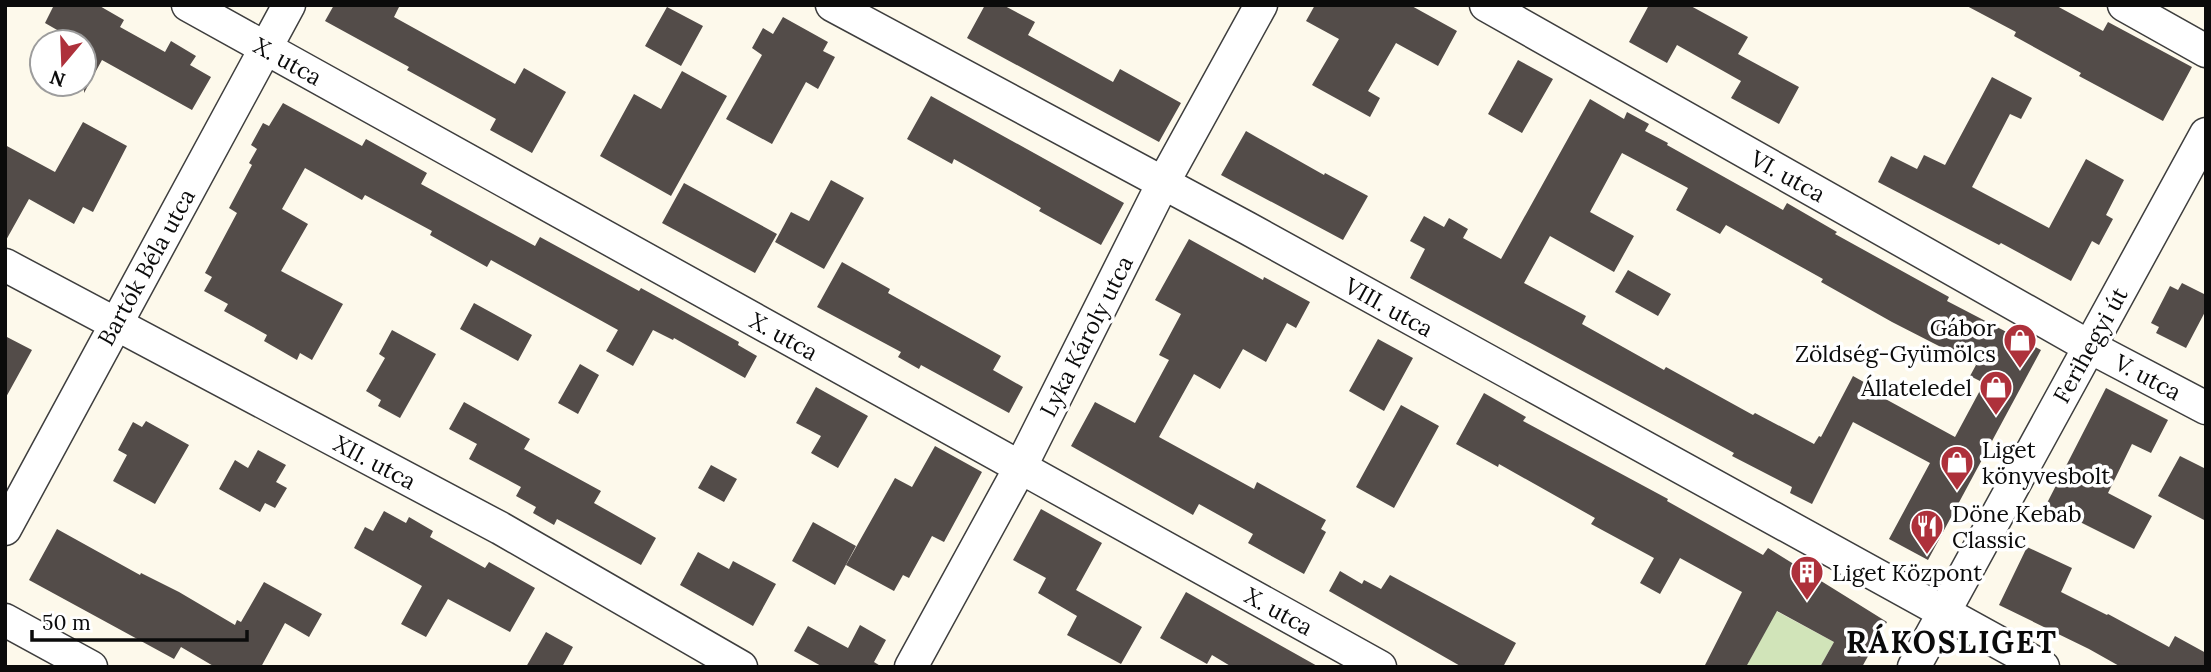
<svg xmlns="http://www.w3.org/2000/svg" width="2211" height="672" viewBox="0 0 2211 672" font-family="Lora,serif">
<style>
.green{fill:#d1e4b9}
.building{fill:#534c49;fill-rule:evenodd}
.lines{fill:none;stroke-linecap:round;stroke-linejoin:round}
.minor-casing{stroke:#3e3e3e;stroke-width:35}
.minor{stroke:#fff;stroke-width:32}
.labels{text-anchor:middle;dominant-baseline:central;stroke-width:7;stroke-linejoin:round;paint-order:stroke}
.street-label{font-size:23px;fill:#0b0b0b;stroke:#fff}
.poi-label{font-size:23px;fill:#0b0b0b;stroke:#fff;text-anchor:start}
.district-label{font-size:30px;font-weight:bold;letter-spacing:2px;fill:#0b0b0b;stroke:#fff}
</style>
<rect width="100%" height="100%" fill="#fdf9eb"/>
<path class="green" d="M1776 611 1834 642 1820 667H1746Z"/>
<path class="building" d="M54 5H98L124 20 120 27 165 52 171 41 196 56 190 65 211 77 192 110 102 60 84 93V42H78L45 23Z
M334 5H400L394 17 515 84 524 68 566 92 532 153 490 130 496 119 407 70 409 67 325 21Z
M985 5H1003L1035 22 1028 35 1113 82 1120 69 1181 103 1159 142 967 38Z
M1315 5H1410L1457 31 1438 66 1396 43 1368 91 1380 98 1370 117 1312 85 1339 39 1306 21Z
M1649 5H1689L1748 37 1738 54 1799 87 1779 124 1731 98 1741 81 1677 45 1667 63 1629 42Z
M1965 5H2055L2103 31 2108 22 2192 67 2163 121 2079 76 2081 73 2014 36 2016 32Z
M667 7 703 26 681 66 645 46Z
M783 17 828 42 823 51 835 57 818 89 806 82 772 144 726 119 762 55 752 48 763 28 773 34Z
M1518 60 1553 79 1522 133 1488 114Z
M682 71 727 96 671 196 600 156 634 94 661 109Z
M1992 77 2032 98 2021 119 2010 114 1972 187 2049 228 2086 159 2124 180 2106 215 2113 219 2099 245 2092 241 2071 281 2001 243 1999 245 1878 182 1891 156 1917 169 1924 155 1945 165Z
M931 96 1124 203 1101 245 1039 211 1041 208 954 159 952 164 907 139Z
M1590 99 1624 119 1627 112 1649 124 1645 131 1668 143 1667 145 1783 210 1787 203 1837 232 1835 234 1949 297 1947 301 2041 350 1928 560 1889 539 1930 463 1853 422 1812 504 1790 493 1792 487 1732 456 1734 453 1410 278 1425 249 1410 241 1424 216 1444 227 1449 218 1468 229 1463 238 1501 259ZM1622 153 1688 188 1676 210 1720 234 1726 225 1823 279 1821 282 1892 322 1976 365 1970 376 1984 383 1955 437 1869 390 1871 386 1853 376 1821 437 1819 436 1814 444 1755 413 1753 415 1666 367 1664 370 1582 324 1586 316 1524 283 1550 236 1614 272 1634 236 1590 212Z
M283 103 362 146 366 139 427 173 421 184 535 246 540 237 639 291 641 288 739 342 738 345 757 356 745 378 674 338 673 340 653 330 633 366 606 351 618 330 491 260 487 267 430 235 432 231 365 195 362 200 305 168 282 209 308 224 281 271 343 304 312 360 300 353 297 360 264 341 267 335 224 311 228 304 204 291 212 277 205 273 237 213 229 208 252 165 249 163 257 149 251 145 263 123 269 126Z
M83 122 127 146 93 212 83 207 74 224 29 199 5 242V145L55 172Z
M1246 131 1324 175 1325 173 1368 196 1343 240 1221 175Z
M831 180 864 198 824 269 775 242 791 212 809 221Z
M684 183 777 234 755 273 662 223Z
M1189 239 1263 280 1264 277 1310 302 1296 328 1287 323 1266 362 1243 349 1220 389 1194 374 1159 437 1254 489 1257 482 1326 520 1321 529 1326 532 1304 574 1248 543 1253 534 1199 504 1193 515 1071 446 1095 402 1135 423 1169 360 1159 355 1181 314 1155 300Z
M842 262 890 289 888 293 1001 356 993 370 1023 387 1009 413 921 365 919 369 898 357 901 352 817 307Z
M1628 270 1671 294 1658 316 1615 292Z
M2182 283 2206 295V310L2186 348 2156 333 2159 327 2151 323 2170 286 2178 290Z
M474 303 532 335 518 361 460 329Z
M392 330 436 354 400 418 378 406 381 400 366 391 385 358 379 354Z
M5 336 32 350 5 399Z
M1378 339 1413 358 1384 411 1349 391Z
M580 364 599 375 578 414 558 403Z
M816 387 868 416 838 468 811 453 821 436 796 423Z
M2106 388 2168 420 2151 453 2132 444 2108 493 2152 516 2134 549 2046 505Z
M1484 393 1526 417 1523 421 1668 499 1667 501 1763 555 1768 548 1887 622 1862 667H1820L1834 642 1777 611 1746 667H1704L1742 592 1680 558 1660 594 1640 583 1654 558 1591 524 1595 518 1499 464 1498 467 1456 444Z
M464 402 530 439 524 449 601 491 594 503 656 538 641 565 557 519 554 525 533 513 536 507 516 496 521 487 469 459 477 444 449 429Z
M1401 405 1439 426 1394 508 1356 487Z
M146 421 189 445 155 504 113 481 127 455 118 450 133 422 142 427Z
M935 446 982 472 944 542 932 536 909 578 903 575 894 591 846 565 895 478 912 487Z
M258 450 286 465 276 482 287 488 275 508 265 503 260 512 219 489 235 460 248 468Z
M2180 456 2206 469V521L2158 496Z
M711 465 737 479 724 502 698 488Z
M1041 509 1102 543 1076 590 1142 627 1121 664 1067 635 1077 616 1038 593 1046 578 1013 560Z
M384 511 406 523 409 517 433 531 430 537 485 568 489 562 535 588 510 632 448 599 426 637 401 624 422 586 354 548 365 527 373 531Z
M813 522 856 546 835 585 792 561Z
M57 529 140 575 141 573 179 592 235 625 237 620 241 622 264 582 322 614 309 637 285 623 261 667H215L181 647 174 659 29 580Z
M2027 547 2072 568 2061 592 2107 615 2108 614 2169 647 2175 636 2206 653V667H2121L2089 649 1999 605Z
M698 552 729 569 733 561 776 584 753 626 680 585Z
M1340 571 1362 584 1364 580 1381 589 1390 575 1516 643 1503 667H1462L1329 591Z
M1186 592 1232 618 1319 667H1232L1212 655 1207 664 1160 638Z
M860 625 886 640 874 662 882 667H823L794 651 808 626 848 648Z
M546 632 573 647 562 667H526Z"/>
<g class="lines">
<defs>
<path id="minor" d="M188 5 1380 667
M832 5 1247 228 2043 667
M1486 5 2090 347 2206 408
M2124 5 2206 51
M5 265 500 528 741 667
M5 529 289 5
M5 620 91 667
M911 667 1020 468 1163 183 1261 5
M1914 667 2206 134"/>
</defs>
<use href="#minor" class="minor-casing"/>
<use href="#minor" class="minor"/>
</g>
<defs>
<symbol id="shop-pin" viewBox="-11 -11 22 30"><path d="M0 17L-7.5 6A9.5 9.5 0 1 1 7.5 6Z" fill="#ae313b" stroke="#fff"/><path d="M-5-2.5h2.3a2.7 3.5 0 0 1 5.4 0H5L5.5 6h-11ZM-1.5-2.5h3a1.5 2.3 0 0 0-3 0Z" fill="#fff"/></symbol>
<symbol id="restaurant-pin" viewBox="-11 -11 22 30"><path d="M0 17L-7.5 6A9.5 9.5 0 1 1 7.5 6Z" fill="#ae313b" stroke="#fff"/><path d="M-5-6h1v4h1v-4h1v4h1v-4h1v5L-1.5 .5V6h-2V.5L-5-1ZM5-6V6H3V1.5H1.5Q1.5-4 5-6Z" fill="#fff"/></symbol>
<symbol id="building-pin" viewBox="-11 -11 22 30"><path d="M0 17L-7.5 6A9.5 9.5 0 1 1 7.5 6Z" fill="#ae313b" stroke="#fff"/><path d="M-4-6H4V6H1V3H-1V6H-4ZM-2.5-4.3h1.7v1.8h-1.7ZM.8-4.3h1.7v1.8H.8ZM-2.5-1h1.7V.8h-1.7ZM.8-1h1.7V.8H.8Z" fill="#fff"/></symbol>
</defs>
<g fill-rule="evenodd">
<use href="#shop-pin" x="2001" y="321" width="38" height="52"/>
<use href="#shop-pin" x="1977" y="368" width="38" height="52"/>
<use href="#shop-pin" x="1938" y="443" width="38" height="52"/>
<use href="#restaurant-pin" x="1908" y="507" width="38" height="52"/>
<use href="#building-pin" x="1788" y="553" width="38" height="52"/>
</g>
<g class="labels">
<g class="street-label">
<text transform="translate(288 61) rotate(29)">X. utca</text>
<text transform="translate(1788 176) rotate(29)">VI. utca</text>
<text transform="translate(146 267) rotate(-61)">Bartók Béla utca</text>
<text transform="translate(1389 307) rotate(29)">VIII. utca</text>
<text transform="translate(784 336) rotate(29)">X. utca</text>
<text transform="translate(1086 336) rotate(-63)">Lyka Károly utca</text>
<text transform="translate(2090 345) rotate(-61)">Ferihegyi út</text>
<text transform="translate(2148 377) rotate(28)">V. utca</text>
<text transform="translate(375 462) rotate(28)">XII. utca</text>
<text transform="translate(1279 611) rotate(29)">X. utca</text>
</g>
<g class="poi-label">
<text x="1996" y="327" text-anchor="end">Gábor<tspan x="1996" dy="26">Zöldség-Gyümölcs</tspan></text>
<text x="1972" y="387" text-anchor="end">Állateledel</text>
<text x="1982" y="449">Liget<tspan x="1982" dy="26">könyvesbolt</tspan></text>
<text x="1952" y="513">Döne Kebab<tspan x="1952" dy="26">Classic</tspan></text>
<text x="1832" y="572">Liget Központ</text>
</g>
<g class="district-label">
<text x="1952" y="642">RÁKOSLIGET</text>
</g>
</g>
<rect width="2211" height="672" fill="none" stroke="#0b0b0b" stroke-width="14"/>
<g transform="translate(63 63) rotate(199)"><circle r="33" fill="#ffffff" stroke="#9d9d9d" stroke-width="2"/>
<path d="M0-5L12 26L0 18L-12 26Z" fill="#ae313b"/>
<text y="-10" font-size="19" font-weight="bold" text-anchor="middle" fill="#0b0b0b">N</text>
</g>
<path d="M32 630v10h215v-10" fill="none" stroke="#0b0b0b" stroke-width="3.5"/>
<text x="42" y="630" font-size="21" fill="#0b0b0b" stroke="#ffffff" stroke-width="5" paint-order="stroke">50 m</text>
</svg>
